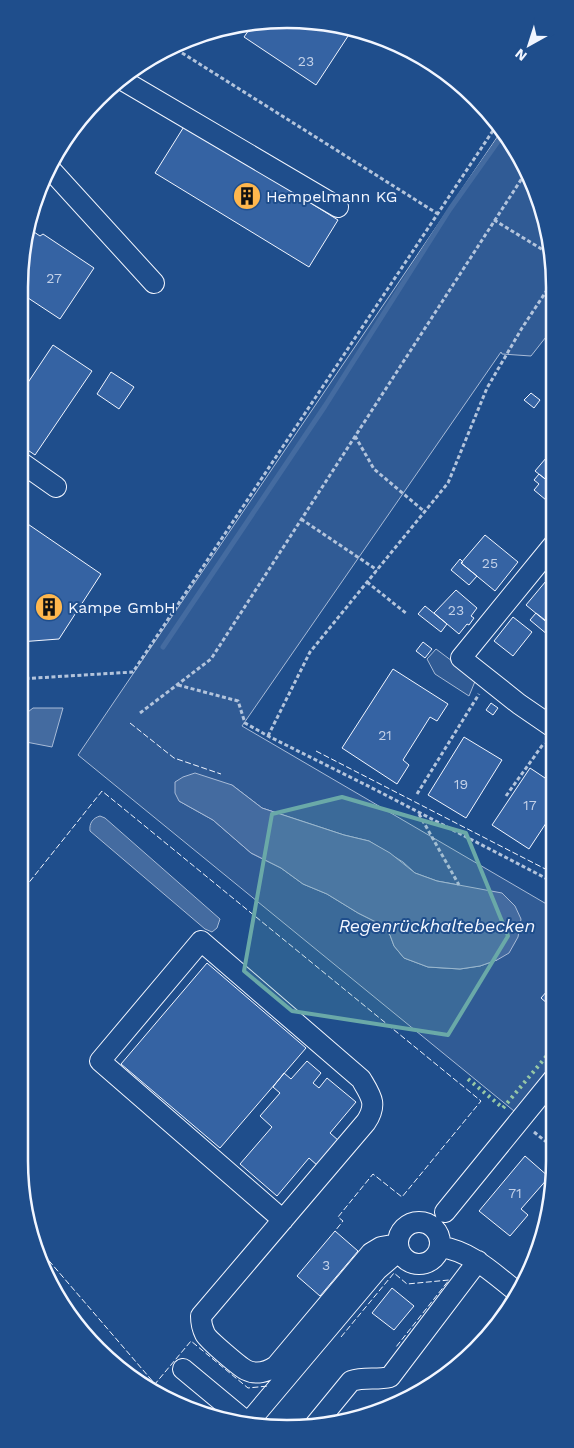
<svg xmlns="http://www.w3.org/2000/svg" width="574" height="1448" viewBox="0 0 574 1448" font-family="'Work Sans',sans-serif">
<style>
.green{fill:#305b95;stroke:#a8bbd7;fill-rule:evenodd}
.water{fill:#446ba0;stroke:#a8bbd7}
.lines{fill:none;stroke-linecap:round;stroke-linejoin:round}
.stream{stroke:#446ba0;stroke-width:5}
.building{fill:#3563a3;stroke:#f2f6ff}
.minor-casing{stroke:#f2f6ff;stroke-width:22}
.path{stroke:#b3c4dc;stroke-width:3;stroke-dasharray:4 2.5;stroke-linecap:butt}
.minor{stroke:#1f4e8c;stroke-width:20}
.hedge{stroke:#97c8a6;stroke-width:4;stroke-dasharray:2.5 4;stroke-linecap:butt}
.fence{stroke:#f2f6ff;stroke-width:1;stroke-dasharray:6 2.5;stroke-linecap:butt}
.marked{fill:#6aa9a8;fill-opacity:0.2;stroke:#6aa9a8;stroke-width:4;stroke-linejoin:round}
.labels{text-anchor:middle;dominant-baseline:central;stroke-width:4;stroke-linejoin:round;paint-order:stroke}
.number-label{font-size:14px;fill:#c3d1e8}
.poi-label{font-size:16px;fill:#f2f6ff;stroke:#1f4e8c;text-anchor:start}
.water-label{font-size:18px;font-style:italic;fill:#f2f6ff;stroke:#1f4e8c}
.rim{fill:none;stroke:#f2f6ff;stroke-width:2.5}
</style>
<rect width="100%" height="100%" fill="#1f4e8c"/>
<path class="green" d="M502 130 528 169 553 252V328L531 356 502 354 501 352 242 726 555 909V1062L514 1111 78 755ZM232 785 262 808 344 835 369 841 403 862 415 873 437 881 459 885 497 960 480 966 460 969 428 967 404 958 394 946 390 935 376 922 358 913 327 894 303 884 281 868 251 853 213 820 179 801Z
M436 649 476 679 469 696 435 674 427 659Z"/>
<path class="water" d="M33 708H63L52 747 26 742 19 736V719Z
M195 773 232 785 262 808 344 835 369 841 390 853 415 873 437 881 502 893 515 906 521 919 518 937 509 953 497 960 480 966 460 969 428 967 404 958 394 946 390 935 376 922 358 913 327 894 303 884 281 868 251 853 213 820 179 801 175 793V782L183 777Z
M100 816 105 818 220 919 217 928 212 932 205 929 90 831C89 823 93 818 100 816Z"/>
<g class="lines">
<path class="stream" d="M163 647 325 406 450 209 504 133"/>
</g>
<path class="building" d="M269 19 352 30 316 85 244 37 253 24Z
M185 125 338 220 309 267 155 173Z
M28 228 40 236 43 234 94 268 60 319 19 292Z
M53 345 92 371 35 455 19 444V396Z
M111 372 134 387 119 409 97 394Z
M531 393 540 400 534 408 524 400Z
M552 451 553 452 554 486 535 471Z
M539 474 554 486V502L552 505 534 490 539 484 534 480Z
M19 518 101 574 59 639 19 642Z
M485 535 518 562 495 591 461 563Z
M460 559 463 562 461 563 477 576 469 585 451 570Z
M546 581 554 587V620L550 625 526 605Z
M456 590 477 608 471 616 474 618 469 625 467 624 459 634 434 613Z
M425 606 447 624 441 632 418 614Z
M536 613 554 627 548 635 530 620Z
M513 617 532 632 513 656 494 641Z
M423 642 432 649 425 658 416 651Z
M393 669 448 704 437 721 430 717 403 760 409 765 397 784 342 748Z
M491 703 498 708 493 715 486 710Z
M464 737 502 760 466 818 428 795Z
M530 768 554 784V811L529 849 492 825Z
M207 963 306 1048 220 1148 121 1064Z
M554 983H555V1010L541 998Z
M307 1061 321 1073 313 1083 319 1088 327 1078 356 1102 330 1133 339 1141 318 1166 309 1158 277 1196 240 1164 272 1127 260 1116 280 1093 273 1087 284 1073 291 1079Z
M525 1156 549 1177 521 1209 528 1215 510 1236 479 1211Z
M335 1231 358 1251 320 1296 297 1276Z
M392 1288 414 1306 394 1330 372 1313Z"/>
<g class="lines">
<defs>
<path id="minor" d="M124 81 338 207
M51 170 154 283
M19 461 56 487
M554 544 461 658 519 704 554 728
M445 1212 555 1077
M283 1220 100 1061 201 941 361 1079C371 1096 378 1104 366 1122L201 1316C201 1323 202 1328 205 1334 208 1340 240 1367 246 1370 256 1375 267 1372 276 1366L371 1253 381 1247 398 1244
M398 1243a21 21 0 1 1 42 0a21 21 0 1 1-42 0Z
M441 1247C471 1251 494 1274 517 1292
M183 1369 248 1423 377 1270 399 1251
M315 1425 351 1381C364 1377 377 1380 390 1377L478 1261"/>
</defs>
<use href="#minor" class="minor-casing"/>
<path class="path" d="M171 46 438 214
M67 142 111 91
M494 220 553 256
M355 436 374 469 425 512
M301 519 377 570
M367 582 407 614
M19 679 133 672 498 123
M178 685 238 701 245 723 268 736 376 790 555 883
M140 713 211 659 528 169
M268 736 310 652 448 483 487 388 522 328 553 281
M417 794 479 694
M506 796 544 743
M419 814 459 885
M534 1132 555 1149"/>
<use href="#minor" class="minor"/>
<path class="hedge" d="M468 1079 503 1108 555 1046"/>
<path class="fence" d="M130 723 174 758 221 774
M316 751 555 874
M19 895 102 791 481 1101 402 1197 373 1174 338 1217 343 1221 335 1231
M32 1241 155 1384 191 1341 248 1388 268 1386
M341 1337 394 1273 407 1284 449 1280 396 1347"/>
</g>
<path class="marked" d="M342 797 466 833 508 936 448 1035 292 1011 244 971 272 814Z"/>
<defs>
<symbol id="building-disc" viewBox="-11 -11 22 22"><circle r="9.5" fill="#ffb74d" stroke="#1f4e8c"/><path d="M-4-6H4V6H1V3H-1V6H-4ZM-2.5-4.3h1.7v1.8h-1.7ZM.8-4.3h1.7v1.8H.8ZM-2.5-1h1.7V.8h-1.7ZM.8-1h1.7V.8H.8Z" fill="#111"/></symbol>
</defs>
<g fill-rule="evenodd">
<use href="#building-disc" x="231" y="180" width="32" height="32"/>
<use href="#building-disc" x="33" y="591" width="32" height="32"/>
</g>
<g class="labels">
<g class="number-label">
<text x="306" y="61">23</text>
<text x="54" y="278">27</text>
<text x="490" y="563">25</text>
<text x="456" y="610">23</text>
<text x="385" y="735">21</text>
<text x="461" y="784">19</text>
<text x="530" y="805">17</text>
<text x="515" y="1193">71</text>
<text x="326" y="1265">3</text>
</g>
<g class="poi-label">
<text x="266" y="196">Hempelmann KG</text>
<text x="68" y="607">Kampe GmbH</text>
</g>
<g class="water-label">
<text x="437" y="925">Regenrückhaltebecken</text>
</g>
</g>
<path d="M0 0H574V1448H0ZM287 28H287A259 259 0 0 1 546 287V1161A259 259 0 0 1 287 1420H287A259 259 0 0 1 28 1161V287A259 259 0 0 1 287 28Z" fill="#1f4e8c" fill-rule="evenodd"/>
<path class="rim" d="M287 28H287A259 259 0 0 1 546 287V1161A259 259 0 0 1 287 1420H287A259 259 0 0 1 28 1161V287A259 259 0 0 1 287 28Z"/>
<g transform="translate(529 45) rotate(219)" stroke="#1f4e8c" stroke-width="4" paint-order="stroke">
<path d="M0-4L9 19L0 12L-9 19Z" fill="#f2f6ff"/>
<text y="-8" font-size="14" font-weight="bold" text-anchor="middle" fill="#f2f6ff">N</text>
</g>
</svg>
